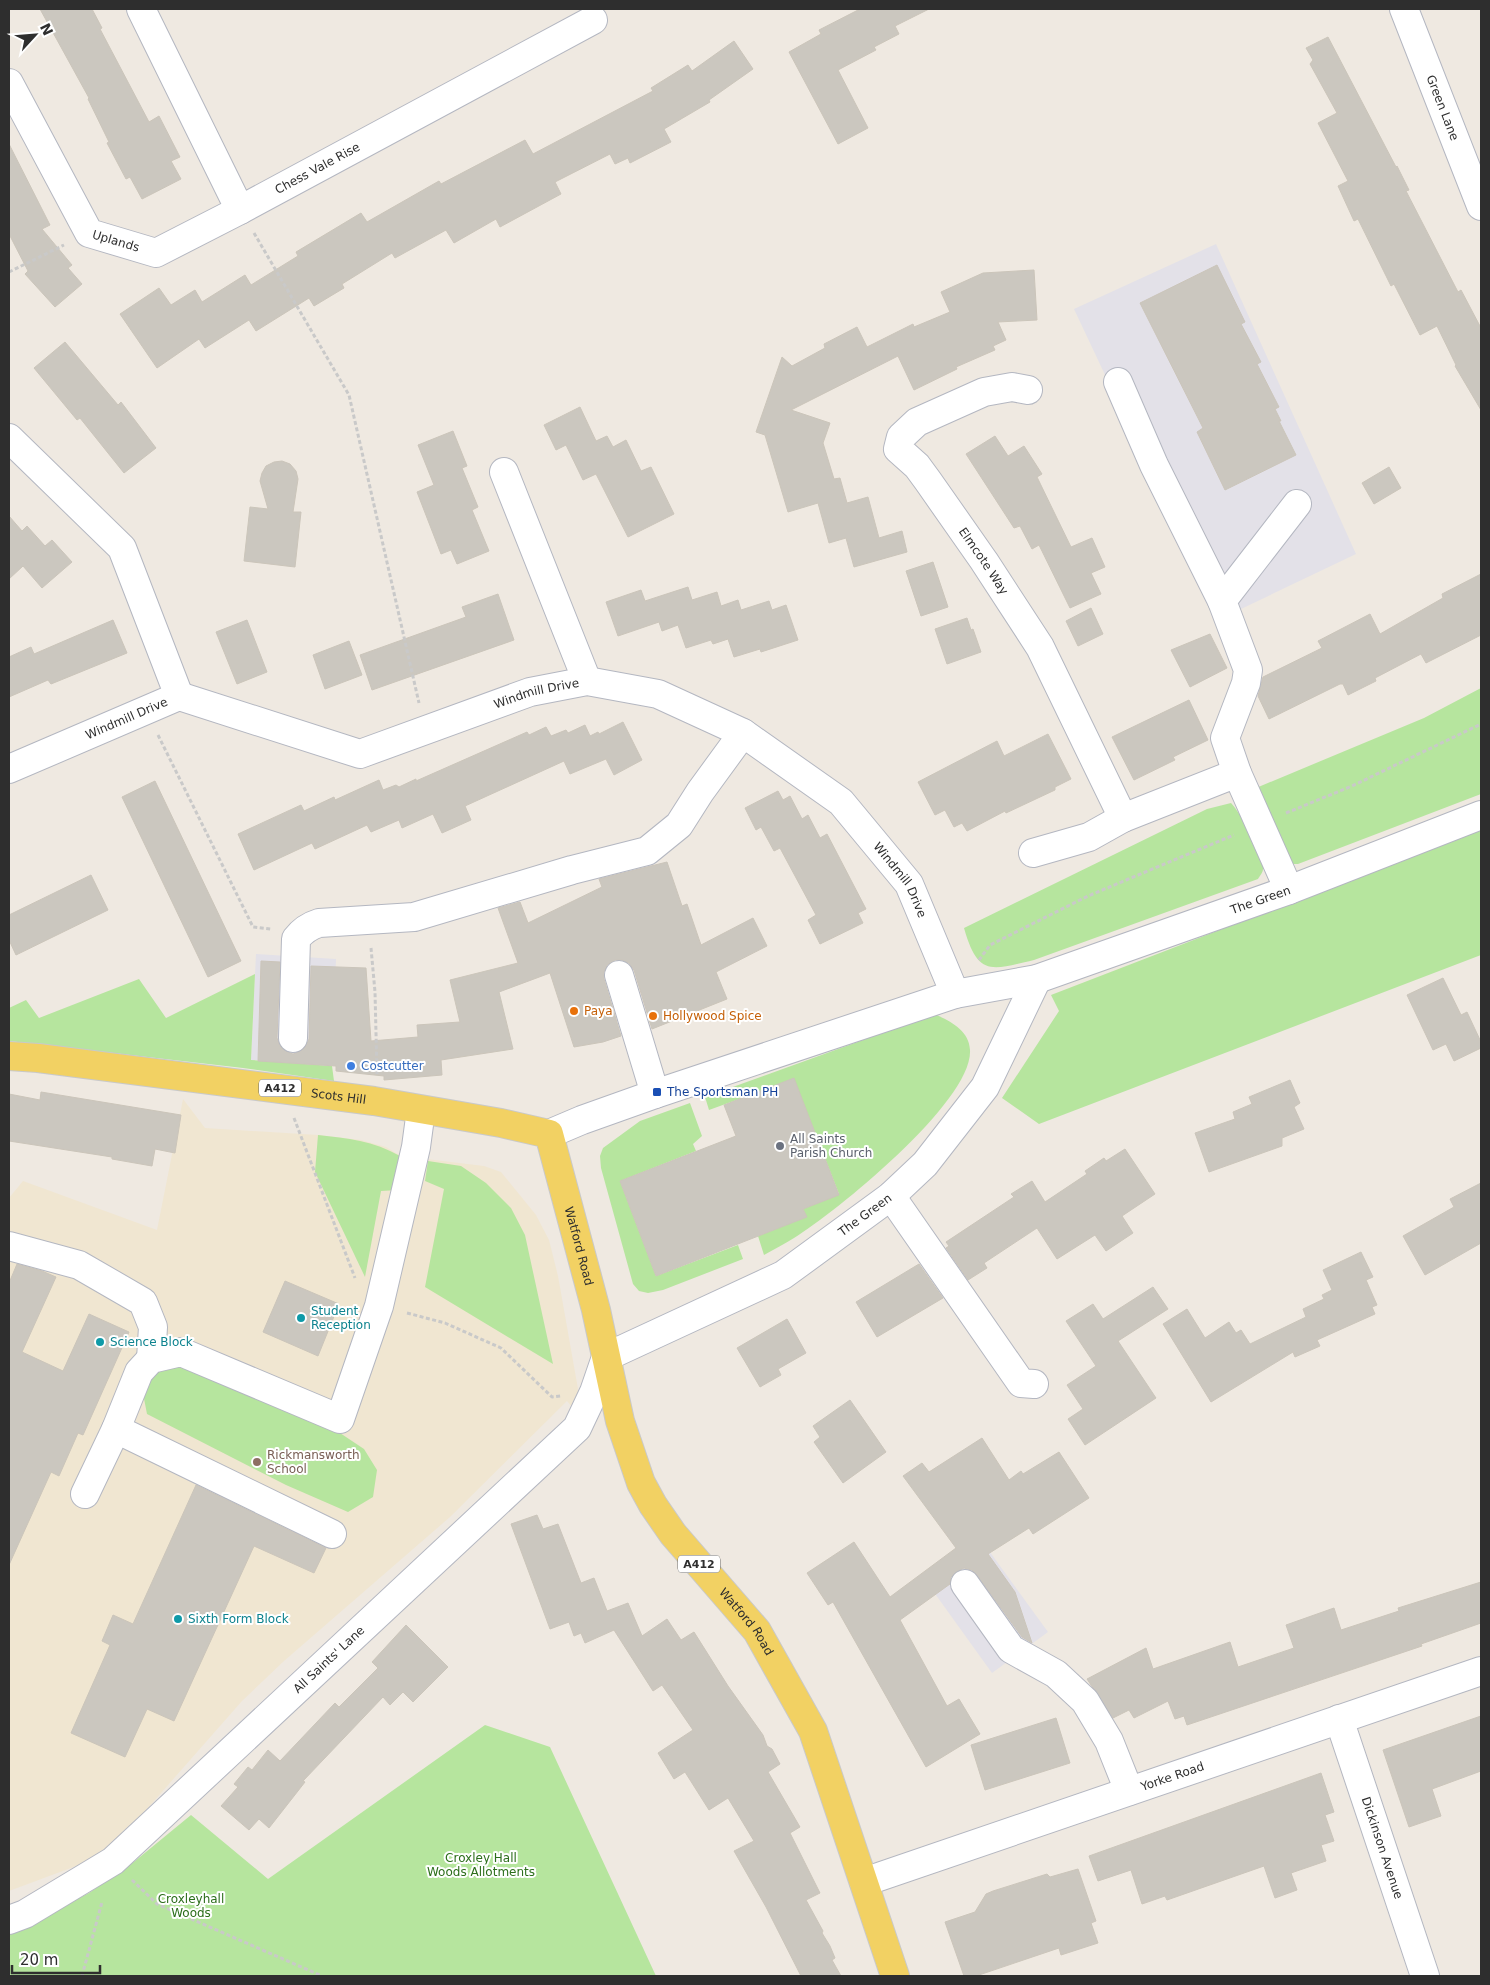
<svg xmlns="http://www.w3.org/2000/svg" width="1490" height="1985" viewBox="0 0 1490 1985" font-family="'DejaVu Sans',sans-serif">
<style>
.industrial{fill:#e3e1e8}
.education{fill:#f0e6d1}
.green{fill:#b6e59e}
.building{fill:#cbc7bf;stroke:#cbc5ba}
.lines{fill:none;stroke-linecap:round;stroke-linejoin:round}
.minor-casing{stroke:#b4b7c1;stroke-width:30}
.major-casing{stroke:#c9c9c9;stroke-width:30}
.path{stroke:#c9c9c9;stroke-width:3;stroke-dasharray:4 2.5;stroke-linecap:butt}
.minor{stroke:#fff;stroke-width:28}
.major{stroke:#f2d163;stroke-width:28}
.food-dot{fill:#e8710a;stroke:#fff;stroke-width:2}
.shop-dot{fill:#3f7fe0;stroke:#fff;stroke-width:2}
.transit-dot{fill:#1a4fb4;stroke:#fff;stroke-width:2}
.worship-dot{fill:#6b7280;stroke:#fff;stroke-width:2}
.culture-dot{fill:#0f9aa8;stroke:#fff;stroke-width:2}
.education-dot{fill:#8d6e63;stroke:#fff;stroke-width:2}
.labels{text-anchor:middle;dominant-baseline:central;stroke-width:4;stroke-linejoin:round;paint-order:stroke}
.shield{fill:#fff;stroke:#6d6d6d;stroke-width:1}
.shield-label{font-size:11px;font-weight:bold;fill:#2e2e2e}
.street-label{font-size:12px;fill:#2e2e2e;stroke:#fff}
.food-label{font-size:12px;fill:#c56008;stroke:#fff;text-anchor:start}
.shop-label{font-size:12px;fill:#366cbe;stroke:#fff;text-anchor:start}
.transit-label{font-size:12px;fill:#164399;stroke:#fff;text-anchor:start}
.worship-label{font-size:12px;fill:#5b616d;stroke:#fff;text-anchor:start}
.culture-label{font-size:12px;fill:#0d838f;stroke:#fff;text-anchor:start}
.education-label{font-size:12px;fill:#785e54;stroke:#fff;text-anchor:start}
.park-label{font-size:12px;fill:#2c6e1b;stroke:#fff}
</style>
<rect width="100%" height="100%" fill="#efe9e1"/>
<path class="industrial" d="M1216 244 1356 554 1220 619 1074 309Z
M256 954 336 959 332 1066 251 1060Z
M979 1537 1048 1632 992 1673 923 1577Z"/>
<path class="education" d="M183 1099 205 1128 318 1135 361 1140 386 1147 401 1156 484 1166 501 1172 536 1215 549 1240 558 1276 578 1389 577 1399 572 1407 567 1401 450 1517 284 1661 242 1701 132 1826 95 1859 9 1891V1198L23 1181 157 1230Z"/>
<path class="green" d="M1481 688V794L1298 864H1289L1256 788 1424 718Z
M1231 803C1241 814 1265 854 1263 869 1263 872 1260 876 1258 879L1034 960C991 970 978 977 964 928L1207 809Z
M1481 829V955L1039 1124 1002 1098 1059 1011 1051 995Z
M255 974 251 1060 332 1066 334 1081 243 1068 9 1041V1008L26 1000 39 1018 139 979 166 1018Z
M935 1014C951 1022 969 1030 970 1050 973 1101 836 1212 794 1238 785 1244 774 1249 764 1255L758 1236 806 1216 803 1209 839 1194 794 1079 709 1110 705 1097Z
M690 1103 702 1136 693 1144 696 1151 620 1181 656 1276 738 1245 743 1259 663 1290 648 1293 639 1291 633 1284 601 1168 600 1156 603 1148 640 1121Z
M318 1135C347 1138 374 1141 400 1156L398 1190 381 1191 365 1277 315 1172Z
M428 1161 461 1166 486 1183 511 1208 525 1235 553 1364 425 1287 444 1189 425 1181Z
M186 1358 340 1433 364 1449 377 1470 373 1497 348 1512 286 1485 147 1414 141 1383 161 1362Z
M485 1725 550 1747 656 1976H9V1934L89 1893 135 1861 191 1815 268 1879Z"/>
<path class="building" d="M40 9H92L102 28 100 29 149 122 159 116 180 157 171 161 181 179 142 199 130 177 126 179 107 143 109 142 88 99 89 98Z
M860 9H929L895 26 899 34 874 47 876 50 838 70 868 128 838 144 789 52 821 34 819 30Z
M1328 37 1396 167 1397 166 1409 190 1406 191 1458 292 1461 290 1481 328V410L1455 366 1456 365 1437 326 1420 335 1394 284 1391 286 1358 219 1354 221 1338 186 1348 181 1318 123 1337 113 1310 64 1313 60 1306 48Z
M734 41 753 69 709 100 710 102 664 129 671 142 630 163 628 158 615 164 610 154 555 182 561 194 500 227 496 219 454 243 446 230 395 258 392 253 342 284 344 288 314 306 309 298 256 331 249 320 205 348 199 339 157 368 120 314 159 288 171 305 195 290 202 302 245 275 251 285 298 256 296 252 361 213 367 222 439 181 441 184 525 140 533 154 653 91 651 88 688 65 692 71Z
M9 144 50 225 42 229 72 265 68 268 82 284 55 307 25 274 28 271 9 234Z
M1217 265 1245 322 1241 324 1261 362 1257 364 1279 407 1275 409 1281 421H1279L1296 455 1225 490 1197 432 1203 428 1140 303Z
M1034 270 1037 320 998 322 1006 340 993 346 995 350 956 367 957 369 914 390 898 356 791 410 830 423 823 443 834 479 840 478 847 503 868 497 879 538 902 531 907 552 854 567 846 538 829 543 818 503 788 512 765 435 756 432 782 357 792 366 825 348 824 344 857 327 867 347 913 324 914 327 950 312 941 292 983 273Z
M65 342 118 405 121 402 156 448 124 473 80 418 77 420 34 368Z
M580 407 596 441 607 436 613 447 626 440 641 471 651 467 674 514 628 537 596 474 583 480 566 445 556 450 544 425Z
M453 431 467 466 462 468 478 507 472 510 489 551 457 564 451 550 441 554 417 492 434 485 418 445Z
M995 436 1008 456 1024 446 1042 474 1037 477 1071 547 1092 538 1105 567 1091 573 1101 594 1070 608 1039 545 1032 549 1020 526 1014 528 966 454Z
M282 461 290 464 296 471 298 479 293 512H301L295 567 244 561 250 507 268 509 260 481 262 473 266 466 274 462Z
M1389 467 1401 488 1374 504 1362 483Z
M9 516 22 531 27 526 45 546 52 540 72 562 42 588 23 566 9 579Z
M933 562 948 607 921 616 906 571Z
M1481 574V635L1426 663 1421 654 1375 678 1376 681 1348 695 1343 684H1340L1269 719 1258 696 1263 677 1322 648 1318 641 1370 614 1380 634 1443 598 1442 594Z
M688 587 692 600 717 592 721 606 738 600 741 610 769 601 772 610 786 605 798 640 761 652 760 649 734 657 728 639 713 644 711 640 686 648 678 625 662 631 659 622 618 636 606 602 641 590 645 601Z
M498 594 514 640 372 690 360 655 466 617 462 607Z
M1091 608 1103 634 1078 646 1066 621Z
M967 618 971 630 973 629 981 652 947 664 935 629Z
M113 620 127 653 51 684 48 680 9 697V657L31 647 34 654Z
M247 620 267 672 237 684 216 632Z
M1210 634 1227 668 1190 687 1171 650Z
M349 641 362 675 325 689 313 655Z
M1189 700 1208 740 1173 757 1175 760 1134 780 1112 737Z
M623 722 642 760 614 775 606 759 570 774 564 761 465 806 471 820 442 833 433 814 402 828 399 820 371 832 367 825 315 849 312 843 254 870 238 834 301 805 304 811 334 797 335 800 379 780 383 790 396 785 399 787 416 779V781L527 732 529 735 546 727 551 736 566 730 568 733 585 725 590 736 598 732 599 734Z
M1048 734 1071 779 1055 787V790L1006 813 1005 811 967 831 962 823 954 827 945 810 935 815 918 782 997 741 1004 756Z
M155 781 241 961 208 977 122 797Z
M778 791 783 800 790 796 802 819 808 815 820 838 827 834 866 909 858 913 863 923 820 944 808 920 816 915 780 848 774 851 761 827 756 830 745 808Z
M667 862 682 906 687 904 701 945 753 918 767 946 716 972 727 999 652 1029 634 970 629 963 622 960H615L607 965 604 972V979L621 1036 603 1042 574 1047 550 973 499 992 513 1049 441 1060 442 1075 384 1080V1076L336 1071V1066L258 1061 261 961 280 962 277 1038 280 1046 285 1051 293 1054 301 1051 306 1046 309 1039 311 966 366 968 371 1041 418 1037 417 1025 460 1022 450 980 518 963 498 908 520 902 528 923 602 887 599 879Z
M91 875 108 910 16 955 9 940V915Z
M1443 978 1461 1015 1467 1012 1481 1042V1048L1454 1061 1446 1044 1433 1050 1407 995Z
M794 1078 839 1195 803 1209 807 1217 656 1276 620 1181 736 1136 724 1105Z
M1290 1080 1300 1103 1294 1107 1304 1129 1282 1138V1146L1209 1172 1195 1133 1235 1119 1233 1112 1252 1104 1249 1097Z
M41 1092 181 1115 175 1153 155 1149 152 1166 112 1159V1157L9 1141V1094L40 1100Z
M1125 1149 1155 1194 1122 1216 1133 1233 1106 1251 1095 1235 1057 1259 1037 1228 984 1263 987 1268 968 1280 946 1248 949 1246 946 1242 1014 1197 1011 1194 1032 1181 1045 1202 1087 1174 1085 1171 1104 1158 1106 1161Z
M1481 1183V1243L1425 1275 1403 1236 1454 1207 1450 1199Z
M1361 1252 1373 1277 1366 1280 1377 1305 1372 1307 1375 1314 1317 1340 1320 1346 1295 1357 1293 1352 1211 1402 1163 1324 1187 1309 1205 1338 1229 1322 1236 1333 1241 1330 1250 1344 1306 1317 1303 1309 1324 1299 1322 1295 1332 1290 1323 1270Z
M17 1264 42 1271 56 1277 22 1352 63 1371 89 1314 129 1332 83 1435 78 1433 59 1476 51 1472 9 1565V1283Z
M919 1264 943 1298 877 1337 856 1302Z
M285 1281 339 1304 318 1356 263 1332Z
M1153 1287 1168 1309 1118 1341 1156 1398 1085 1445 1068 1419 1083 1409 1067 1385 1096 1366 1066 1321 1093 1304 1103 1319Z
M787 1319 806 1353 778 1369 781 1375 760 1387 737 1348Z
M850 1400 886 1452 843 1483 814 1442 820 1437 813 1426Z
M982 1438 1009 1480 1021 1471 1023 1474 1059 1452 1089 1498 1033 1534 1029 1528 988 1554 1015 1592 1032 1643 1022 1637 977 1575 972 1570 964 1568 956 1572 951 1577 950 1584 900 1620 947 1706 959 1699 980 1734 926 1767 833 1602 828 1605 807 1573 854 1542 890 1597 956 1548 903 1476 922 1463 929 1472Z
M196 1485 326 1548 314 1573 254 1546 174 1721 147 1709 125 1757 71 1733 110 1645 102 1641 113 1615 133 1624Z
M537 1515 543 1529 558 1524 581 1583 594 1578 607 1611 628 1603 642 1636 667 1619 681 1640 694 1632 728 1686 763 1735 767 1746 772 1749 780 1764 768 1772 800 1827 790 1833 820 1893 806 1900 823 1931 822 1933 830 1946 835 1958 832 1960 841 1976H801L766 1907 734 1851 754 1841 728 1798 709 1810 685 1772 674 1779 658 1753 693 1730 662 1685 653 1691 614 1630 585 1643 581 1633 574 1636 569 1622 550 1629 511 1524Z
M1481 1582V1623L1421 1644 1422 1646 1187 1725 1184 1716 1175 1719 1168 1701 1134 1718 1129 1710 1113 1718 1087 1679 1146 1648 1153 1669 1230 1642 1238 1667 1294 1648 1286 1625 1334 1608 1341 1630 1399 1611 1398 1608Z
M406 1625 448 1667 413 1702 403 1692 390 1705 383 1697 303 1781 305 1782 269 1828 259 1819 249 1830 221 1806 238 1787 234 1784 248 1767 252 1770 268 1750 280 1761 335 1703 339 1707 378 1668 372 1662Z
M1481 1716V1771L1432 1789 1441 1816 1409 1827 1383 1750Z
M1056 1718 1070 1763 985 1790 971 1745Z
M1321 1773 1334 1812 1325 1815 1334 1841 1321 1845 1326 1861 1291 1873 1297 1890 1275 1898 1264 1866 1167 1900 1165 1896 1142 1904 1131 1870 1098 1881 1089 1856Z
M1078 1869 1096 1921 1091 1923 1098 1943 1061 1955 1059 1948 976 1976H964L945 1922 975 1912 986 1894 993 1891 1047 1874 1050 1877Z"/>
<g class="lines">
<defs>
<g id="minor">
<path id="s1" d="M141 9 240 210 593 20"/>
<path id="s2" d="M1404 9 1481 206"/>
<path id="s3" d="M9 83 89 233 156 253 240 210"/>
<path d="M1118 382 1154 465 1222 601"/>
<path id="s4" d="M1028 390 1012 387 984 392 917 422 901 437 898 449 917 466 928 481 984 561 1040 647 1123 818 1237 773 1289 890"/>
<path d="M9 438 122 548 179 696"/>
<path d="M504 472 587 681"/>
<path id="s5" d="M9 769 179 696 360 754 530 692 587 681 658 694 743 733 841 802 909 884 955 994"/>
<path d="M1237 773 1225 738 1246 683 1248 670 1222 601 1297 504"/>
<path d="M1033 853 1089 837 1123 818"/>
<path d="M619 975 655 1094"/>
<path d="M293 1038 296 939C302 931 309 926 319 923L414 917 572 870 647 851 679 825 700 792 743 733"/>
<path id="s6" d="M549 1134 582 1120 655 1094 955 994 1037 979 1289 890 1481 815"/>
<path d="M891 1196 1021 1383 1034 1384"/>
<path d="M9 1246 79 1265 143 1302 153 1327 151 1359"/>
<path d="M116 1429 332 1534"/>
<path d="M85 1494 116 1429 139 1372 151 1359 181 1352 340 1419 379 1306 416 1147 421 1110"/>
<path d="M965 1584 1011 1649 1056 1674 1085 1701 1109 1741 1129 1791"/>
<path id="s7" d="M1339 1719 1425 1976"/>
<path id="s8" d="M864 1882 1481 1671"/>
<path id="s9" d="M9 1920 25 1914 113 1861 577 1428 594 1392 606 1357 783 1275 891 1196 925 1164 985 1087 1037 979"/>
</g>
<g id="major">
<path id="s10" d="M9 1056 38 1058 374 1101 501 1123 549 1134 596 1310 620 1421 641 1483 653 1505 673 1534 757 1631 813 1731 895 1976"/>
</g>
</defs>
<use href="#minor" class="minor-casing"/>
<use href="#major" class="major-casing"/>
<path class="path" d="M254 233 349 395 419 703
M9 272 64 245
M158 735 253 927 271 929
M1286 813 1352 786 1481 724
M371 948 375 992 377 1074
M979 960 990 945 1088 896 1234 835
M294 1118 355 1278
M407 1313 445 1323 501 1348 552 1397 561 1396
M132 1880 157 1904 322 1976
M82 1976 102 1902"/>
<use href="#minor" class="minor"/>
<use href="#major" class="major"/>
</g>
<g class="food-dot">
<circle cx="574" cy="1011" r="5"/>
<circle cx="653" cy="1016" r="5"/>
</g>
<circle class="shop-dot" cx="351" cy="1066" r="5"/>
<rect class="transit-dot" x="652" y="1087" width="10" height="10" rx="2.5"/>
<circle class="worship-dot" cx="780" cy="1146" r="5"/>
<g class="culture-dot">
<circle cx="301" cy="1318" r="5"/>
<circle cx="100" cy="1342" r="5"/>
<circle cx="178" cy="1619" r="5"/>
</g>
<circle class="education-dot" cx="257" cy="1462" r="5"/>
<g class="labels">
<g class="shield">
<rect x="259" y="1079.5" width="42" height="17" rx="4"/>
<rect x="678" y="1555.5" width="42" height="17" rx="4"/>
</g>
<g class="shield-label">
<text x="280" y="1088">A412</text>
<text x="699" y="1564">A412</text>
</g>
<g class="street-label">
<text stroke="none"><textPath href="#s2" startOffset="106">Green Lane</textPath></text>
<text stroke="none"><textPath href="#s1" startOffset="312">Chess Vale Rise</textPath></text>
<text stroke="none"><textPath href="#s3" startOffset="198">Uplands</textPath></text>
<text stroke="none"><textPath href="#s4" startOffset="294">Elmcote Way</textPath></text>
<text stroke="none"><textPath href="#s5" startOffset="562">Windmill Drive</textPath></text>
<text stroke="none"><textPath href="#s5" startOffset="128">Windmill Drive</textPath></text>
<text stroke="none"><textPath href="#s5" startOffset="998">Windmill Drive</textPath></text>
<text stroke="none"><textPath href="#s6" startOffset="750">The Green</textPath></text>
<text stroke="none"><textPath href="#s10" startOffset="332">Scots Hill</textPath></text>
<text stroke="none"><textPath href="#s9" startOffset="1128">The Green</textPath></text>
<text stroke="none"><textPath href="#s10" startOffset="662">Watford Road</textPath></text>
<text stroke="none"><textPath href="#s10" startOffset="1082">Watford Road</textPath></text>
<text stroke="none"><textPath href="#s9" startOffset="415">All Saints' Lane</textPath></text>
<text stroke="none"><textPath href="#s8" startOffset="326">Yorke Road</textPath></text>
<text stroke="none"><textPath href="#s7" startOffset="136">Dickinson Avenue</textPath></text>
</g>
<g class="food-label">
<text x="584" y="1011">Paya</text>
<text x="663" y="1016">Hollywood Spice</text>
</g>
<g class="shop-label">
<text x="361" y="1066">Costcutter</text>
</g>
<g class="transit-label">
<text x="667" y="1092">The Sportsman PH</text>
</g>
<g class="worship-label">
<text x="790" y="1139">All Saints<tspan x="790" dy="14">Parish Church</tspan></text>
</g>
<g class="culture-label">
<text x="311" y="1311">Student<tspan x="311" dy="14">Reception</tspan></text>
<text x="110" y="1342">Science Block</text>
<text x="188" y="1619">Sixth Form Block</text>
</g>
<g class="education-label">
<text x="267" y="1455">Rickmansworth<tspan x="267" dy="14">School</tspan></text>
</g>
<g class="park-label">
<text x="481" y="1858">Croxley Hall<tspan x="481" dy="14">Woods Allotments</tspan></text>
<text x="191" y="1899">Croxleyhall<tspan x="191" dy="14">Woods</tspan></text>
</g>
</g>
<rect width="1490" height="1985" fill="none" stroke="#2e2e2e" stroke-width="20"/>
<g transform="translate(35 35) rotate(64)" stroke="#ffffff" stroke-width="4" paint-order="stroke">
<path d="M0-4L9 19L0 12L-9 19Z" fill="#2e2e2e"/>
<text y="-8" font-size="14" font-weight="bold" text-anchor="middle" fill="#2e2e2e">N</text>
</g>
<path d="M12 1965v8h88v-8" fill="none" stroke="#2e2e2e" stroke-width="2.5"/>
<text x="20" y="1965" font-size="15" fill="#2e2e2e" stroke="#ffffff" stroke-width="4" paint-order="stroke">20 m</text>
</svg>
